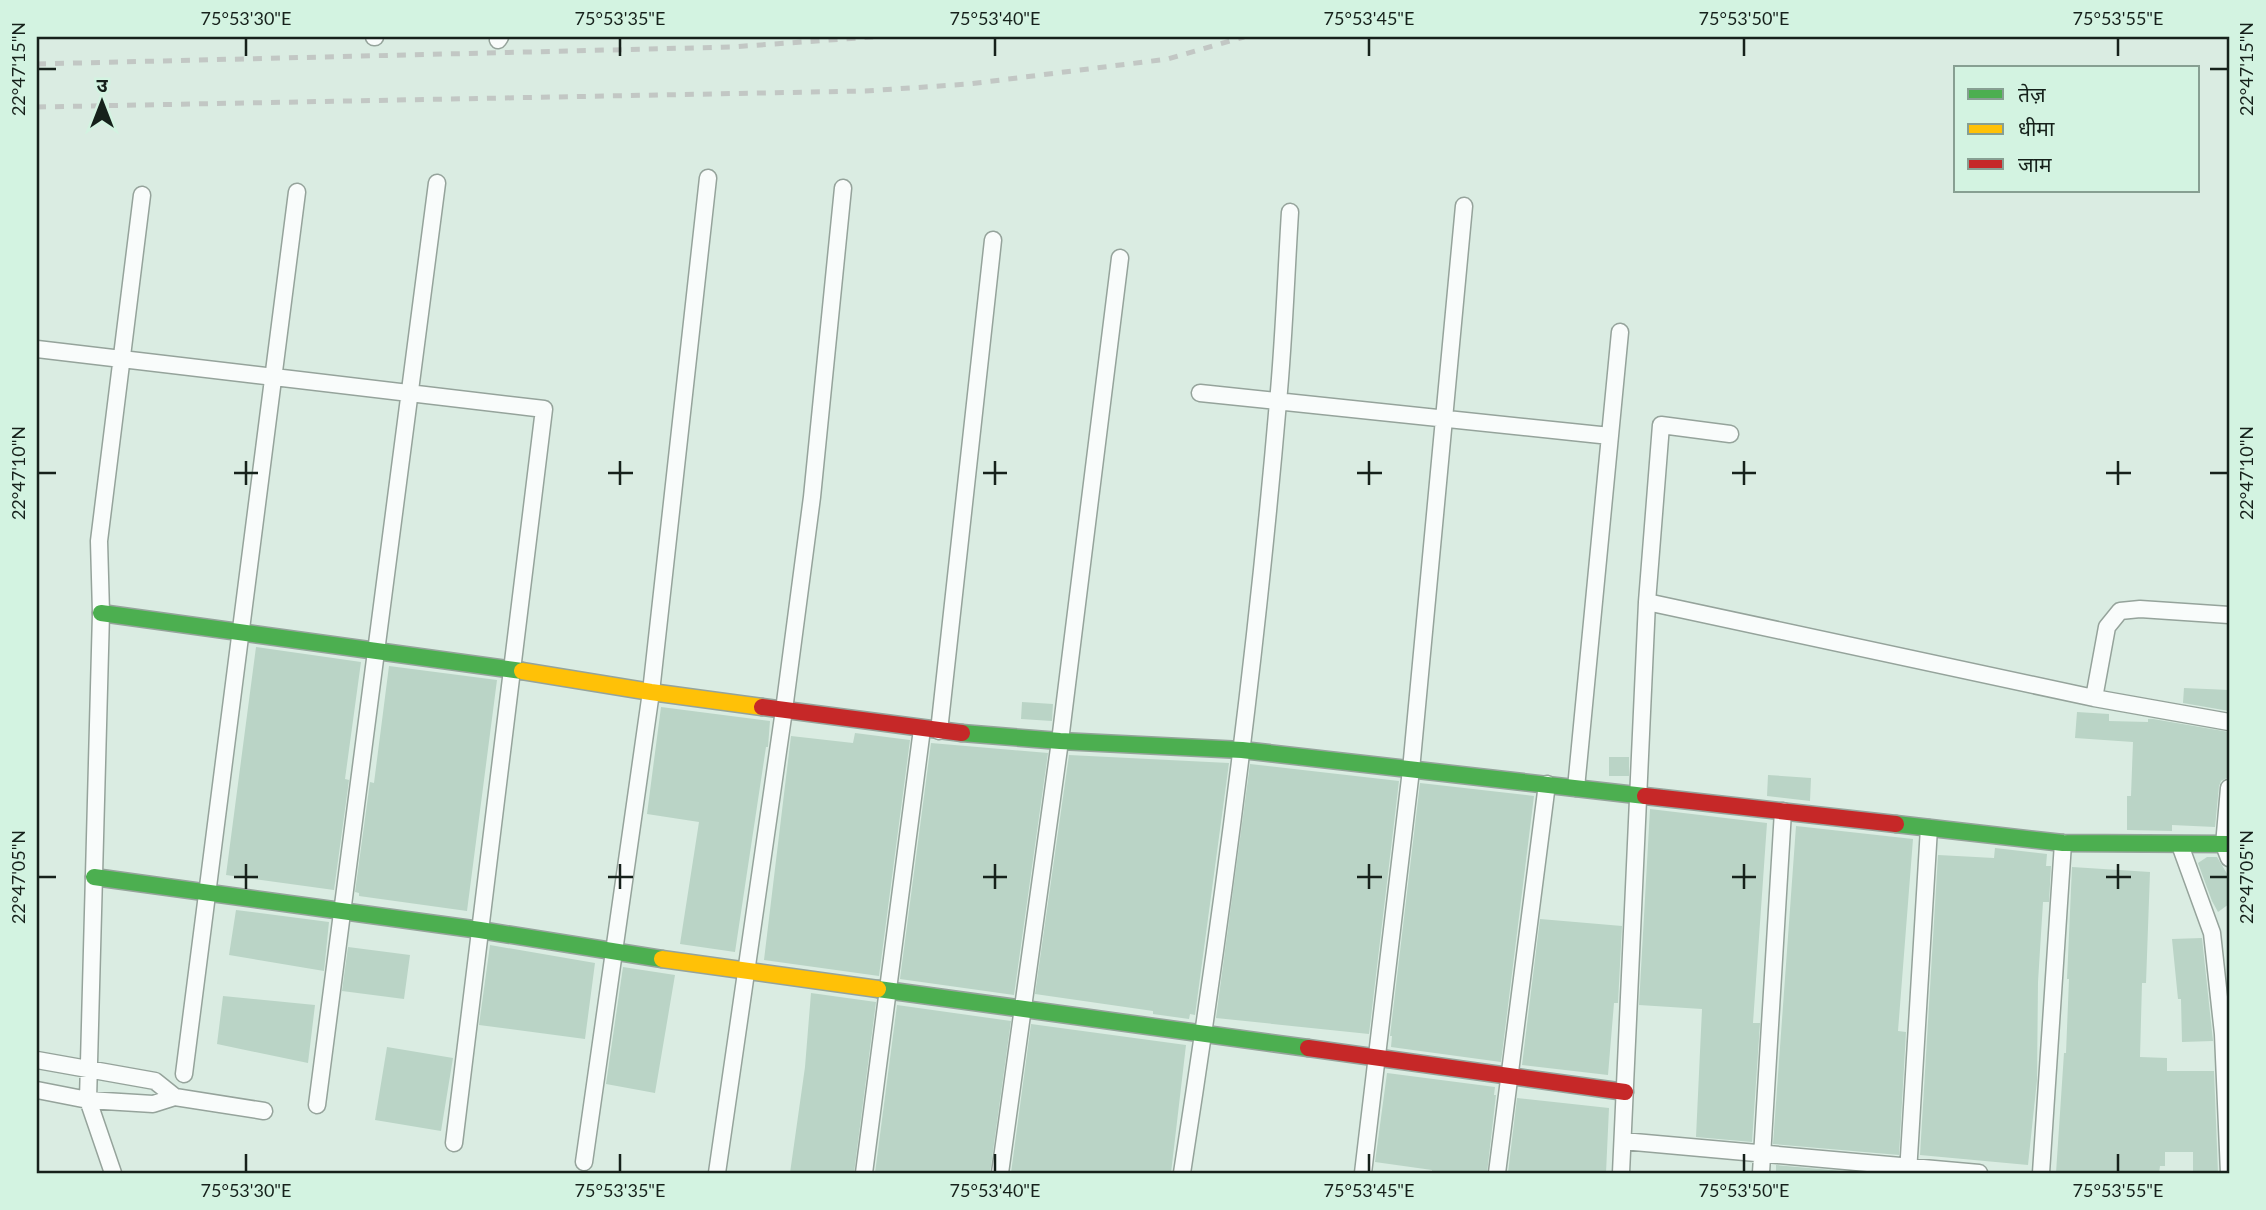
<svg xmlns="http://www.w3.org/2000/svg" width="2266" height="1210" viewBox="0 0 2266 1210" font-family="Lato,'Noto Sans Devanagari',sans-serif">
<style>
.building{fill:#bad4c6}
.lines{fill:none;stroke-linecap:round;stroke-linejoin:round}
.street-casing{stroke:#95a39b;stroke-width:19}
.fast-casing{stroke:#95a39b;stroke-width:19}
.slow-casing{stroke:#95a39b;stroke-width:19}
.jam-casing{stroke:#95a39b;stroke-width:19}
.street{stroke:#f9fcfb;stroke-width:16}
.fast{stroke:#4caf50;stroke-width:16}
.slow{stroke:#ffc107;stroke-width:16}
.jam{stroke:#c62828;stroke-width:16}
.rail{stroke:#c2c7c4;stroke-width:5;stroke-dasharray:9 9;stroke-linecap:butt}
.ticks{fill:none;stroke:#16211b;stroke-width:2.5}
.neatline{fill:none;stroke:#16211b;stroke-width:2.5}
.ticks-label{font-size:18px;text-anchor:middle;fill:#16211b}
</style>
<rect width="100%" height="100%" fill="#daece2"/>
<path class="building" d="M256 647 361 662 345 779 349 780 334 890 226 875Z
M389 666 497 680 467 911 359 896V893L355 892 370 782 374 783Z
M2184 688 2229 690V711L2183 703Z
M1022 702 1053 704 1052 721 1021 719Z
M661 707 770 721 768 747H766L735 952 680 944 699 822 647 814Z
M2077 712 2109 714V721L2148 722V719H2153L2229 732 2227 778 2221 781 2219 786 2215 827 2172 825V831L2127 830V796H2131L2133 742 2075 738Z
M855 733 910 740 879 976 764 960 791 736 853 743Z
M931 743 1048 753 1014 995 900 979Z
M1069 755 1229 763 1195 1015 1190 1014 1189 1019 1153 1014V1011L1035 994Z
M1609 757H1629V776H1609Z
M1250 764 1399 781 1369 1034 1216 1018Z
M1768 775 1811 778 1810 801 1767 796Z
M1420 783 1534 796 1501 1062 1391 1047 1392 1036H1390Z
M1650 809 1767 823 1753 1023H1760L1752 1142 1696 1137 1702 1009 1639 1005Z
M1796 826 1913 839 1898 1031 1906 1032 1899 1155 1773 1144Z
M1995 848 2047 854 2046 866H2051L2049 902H2043L2038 982 2037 1080 2028 1165 1920 1155 1938 855 1994 858Z
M2207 857H2217L2229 877V904L2218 912 2212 901 2198 863Z
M2072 867 2150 872 2146 983H2142L2140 1057 2167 1058V1071H2214L2218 1173H2193V1152H2165V1166H2160L2159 1173H2056L2064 1053H2066L2069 979H2067Z
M236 910 329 922 324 971 229 955Z
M1540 919 1622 926 1618 1003H1614L1608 1075 1522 1065Z
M2202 938 2213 1041 2182 1042 2181 999H2178L2172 939Z
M490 945 595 963 585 1039 479 1025Z
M348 947 410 955 404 999 342 991Z
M623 967 675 975 655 1093 606 1084Z
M811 993 876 1002 854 1173H790L805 1067Z
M223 996 315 1005 308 1063 217 1044Z
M897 1005 1011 1021 990 1173H875Z
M1031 1024 1186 1045 1171 1173H1011Z
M387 1047 453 1058 441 1131 375 1120Z
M1387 1073 1495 1087 1494 1095H1496L1487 1173H1432V1170L1375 1162Z
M1517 1098 1609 1108 1606 1173H1508Z
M1776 1165 1865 1173H1776Z"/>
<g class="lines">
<defs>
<path id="street" d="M374 37H375
M498 40 500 37
M37 349 544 409 454 1143
M1200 393 1610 436
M1647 602 2094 698 2229 722
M2094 698 2107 627 2120 611 2140 609 2229 615
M939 731 993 240
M1576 788 1620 332
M2229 788 2224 845 2229 858
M2180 845 2212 933 2223 1034 2229 1173
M37 1060 155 1081 175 1097
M184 1074 297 192
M37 1090 88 1100 153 1104 175 1097 264 1111
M317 1105 437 183
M1623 1141 1979 1173
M584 1162 651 692 708 178
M113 1173 88 1100 101 613 99 541 142 195
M717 1173 784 710 812 497 843 188
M864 1173 922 729
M1000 1173 1060 741 1120 258
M1182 1173C1222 917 1256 660 1278 402 1284 339 1286 276 1290 212
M1363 1173 1411 770 1464 206
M1497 1173 1547 784
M1621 1173 1647 602 1661 425 1730 434
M1761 1173 1783 811
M1908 1173 1929 828
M2041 1173 2063 843"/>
<path id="fast" d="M101 613 522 671
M962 733 1060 741 1242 750 1645 796
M1896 824 2063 843 2229 844
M94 877 480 930 662 959
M878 989 1308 1048"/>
<path id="slow" d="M522 671 651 692 762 707
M662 959 878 989"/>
<path id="jam" d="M762 707 962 733
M1645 796 1896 824
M1308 1048 1625 1092"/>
</defs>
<use href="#street" class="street-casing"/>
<use href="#fast" class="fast-casing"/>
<use href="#slow" class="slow-casing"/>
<use href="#jam" class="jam-casing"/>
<use href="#street" class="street"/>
<use href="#fast" class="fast"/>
<use href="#slow" class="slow"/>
<use href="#jam" class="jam"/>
<path class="rail" d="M37 64 731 47 873 37
M37 107 865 91 969 84 1168 59 1244 37"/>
</g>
<path class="ticks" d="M246 38V56M620 38V56M995 38V56M1369 38V56M1744 38V56M2118 38V56M38 69H56M2210 69H2228M246 461V485M620 461V485M995 461V485M1369 461V485M1744 461V485M2118 461V485M38 473H56M234 473H258M608 473H633M983 473H1007M1357 473H1382M1732 473H1756M2106 473H2131M2210 473H2228M246 864V889M620 864V889M995 864V889M1369 864V889M1744 864V889M2118 864V889M38 877H56M234 877H258M608 877H633M983 877H1007M1357 877H1382M1732 877H1756M2106 877H2131M2210 877H2228M246 1154V1172M620 1154V1172M995 1154V1172M1369 1154V1172M1744 1154V1172M2118 1154V1172"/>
<rect width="2266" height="1210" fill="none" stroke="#d3f3e1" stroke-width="77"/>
<rect x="1954" y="66" width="245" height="126" fill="#d3f3e1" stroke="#879f92" stroke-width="2"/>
<rect x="1968" y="89" width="35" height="10" fill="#4caf50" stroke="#879f92" stroke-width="2"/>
<text x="2018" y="102" font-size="21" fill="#16211b">तेज़</text>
<rect x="1968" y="124" width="35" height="10" fill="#ffc107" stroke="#879f92" stroke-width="2"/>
<text x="2018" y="136" font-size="21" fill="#16211b">धीमा</text>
<rect x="1968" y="159" width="35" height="10" fill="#c62828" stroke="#879f92" stroke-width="2"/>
<text x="2018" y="172" font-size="21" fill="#16211b">जाम</text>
<g transform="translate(102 102)" stroke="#d3f3e1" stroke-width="5" paint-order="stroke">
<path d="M0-5L12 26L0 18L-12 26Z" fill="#16211b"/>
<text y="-10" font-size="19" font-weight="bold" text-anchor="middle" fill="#16211b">उ</text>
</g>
<rect x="38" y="38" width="2190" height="1134" class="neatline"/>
<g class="ticks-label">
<text x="246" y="25">75°53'30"E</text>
<text x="620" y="25">75°53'35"E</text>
<text x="995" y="25">75°53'40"E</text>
<text x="1369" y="25">75°53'45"E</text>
<text x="1744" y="25">75°53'50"E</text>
<text x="2118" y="25">75°53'55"E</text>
<text transform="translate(19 69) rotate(-90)" y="6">22°47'15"N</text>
<text transform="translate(2247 69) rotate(-90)" y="6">22°47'15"N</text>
<text transform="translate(19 473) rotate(-90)" y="6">22°47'10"N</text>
<text transform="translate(2247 473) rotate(-90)" y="6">22°47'10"N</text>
<text transform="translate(19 877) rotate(-90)" y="6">22°47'05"N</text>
<text transform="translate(2247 877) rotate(-90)" y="6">22°47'05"N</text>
<text x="246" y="1197">75°53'30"E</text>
<text x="620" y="1197">75°53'35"E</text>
<text x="995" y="1197">75°53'40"E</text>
<text x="1369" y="1197">75°53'45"E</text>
<text x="1744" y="1197">75°53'50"E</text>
<text x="2118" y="1197">75°53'55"E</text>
</g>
</svg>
